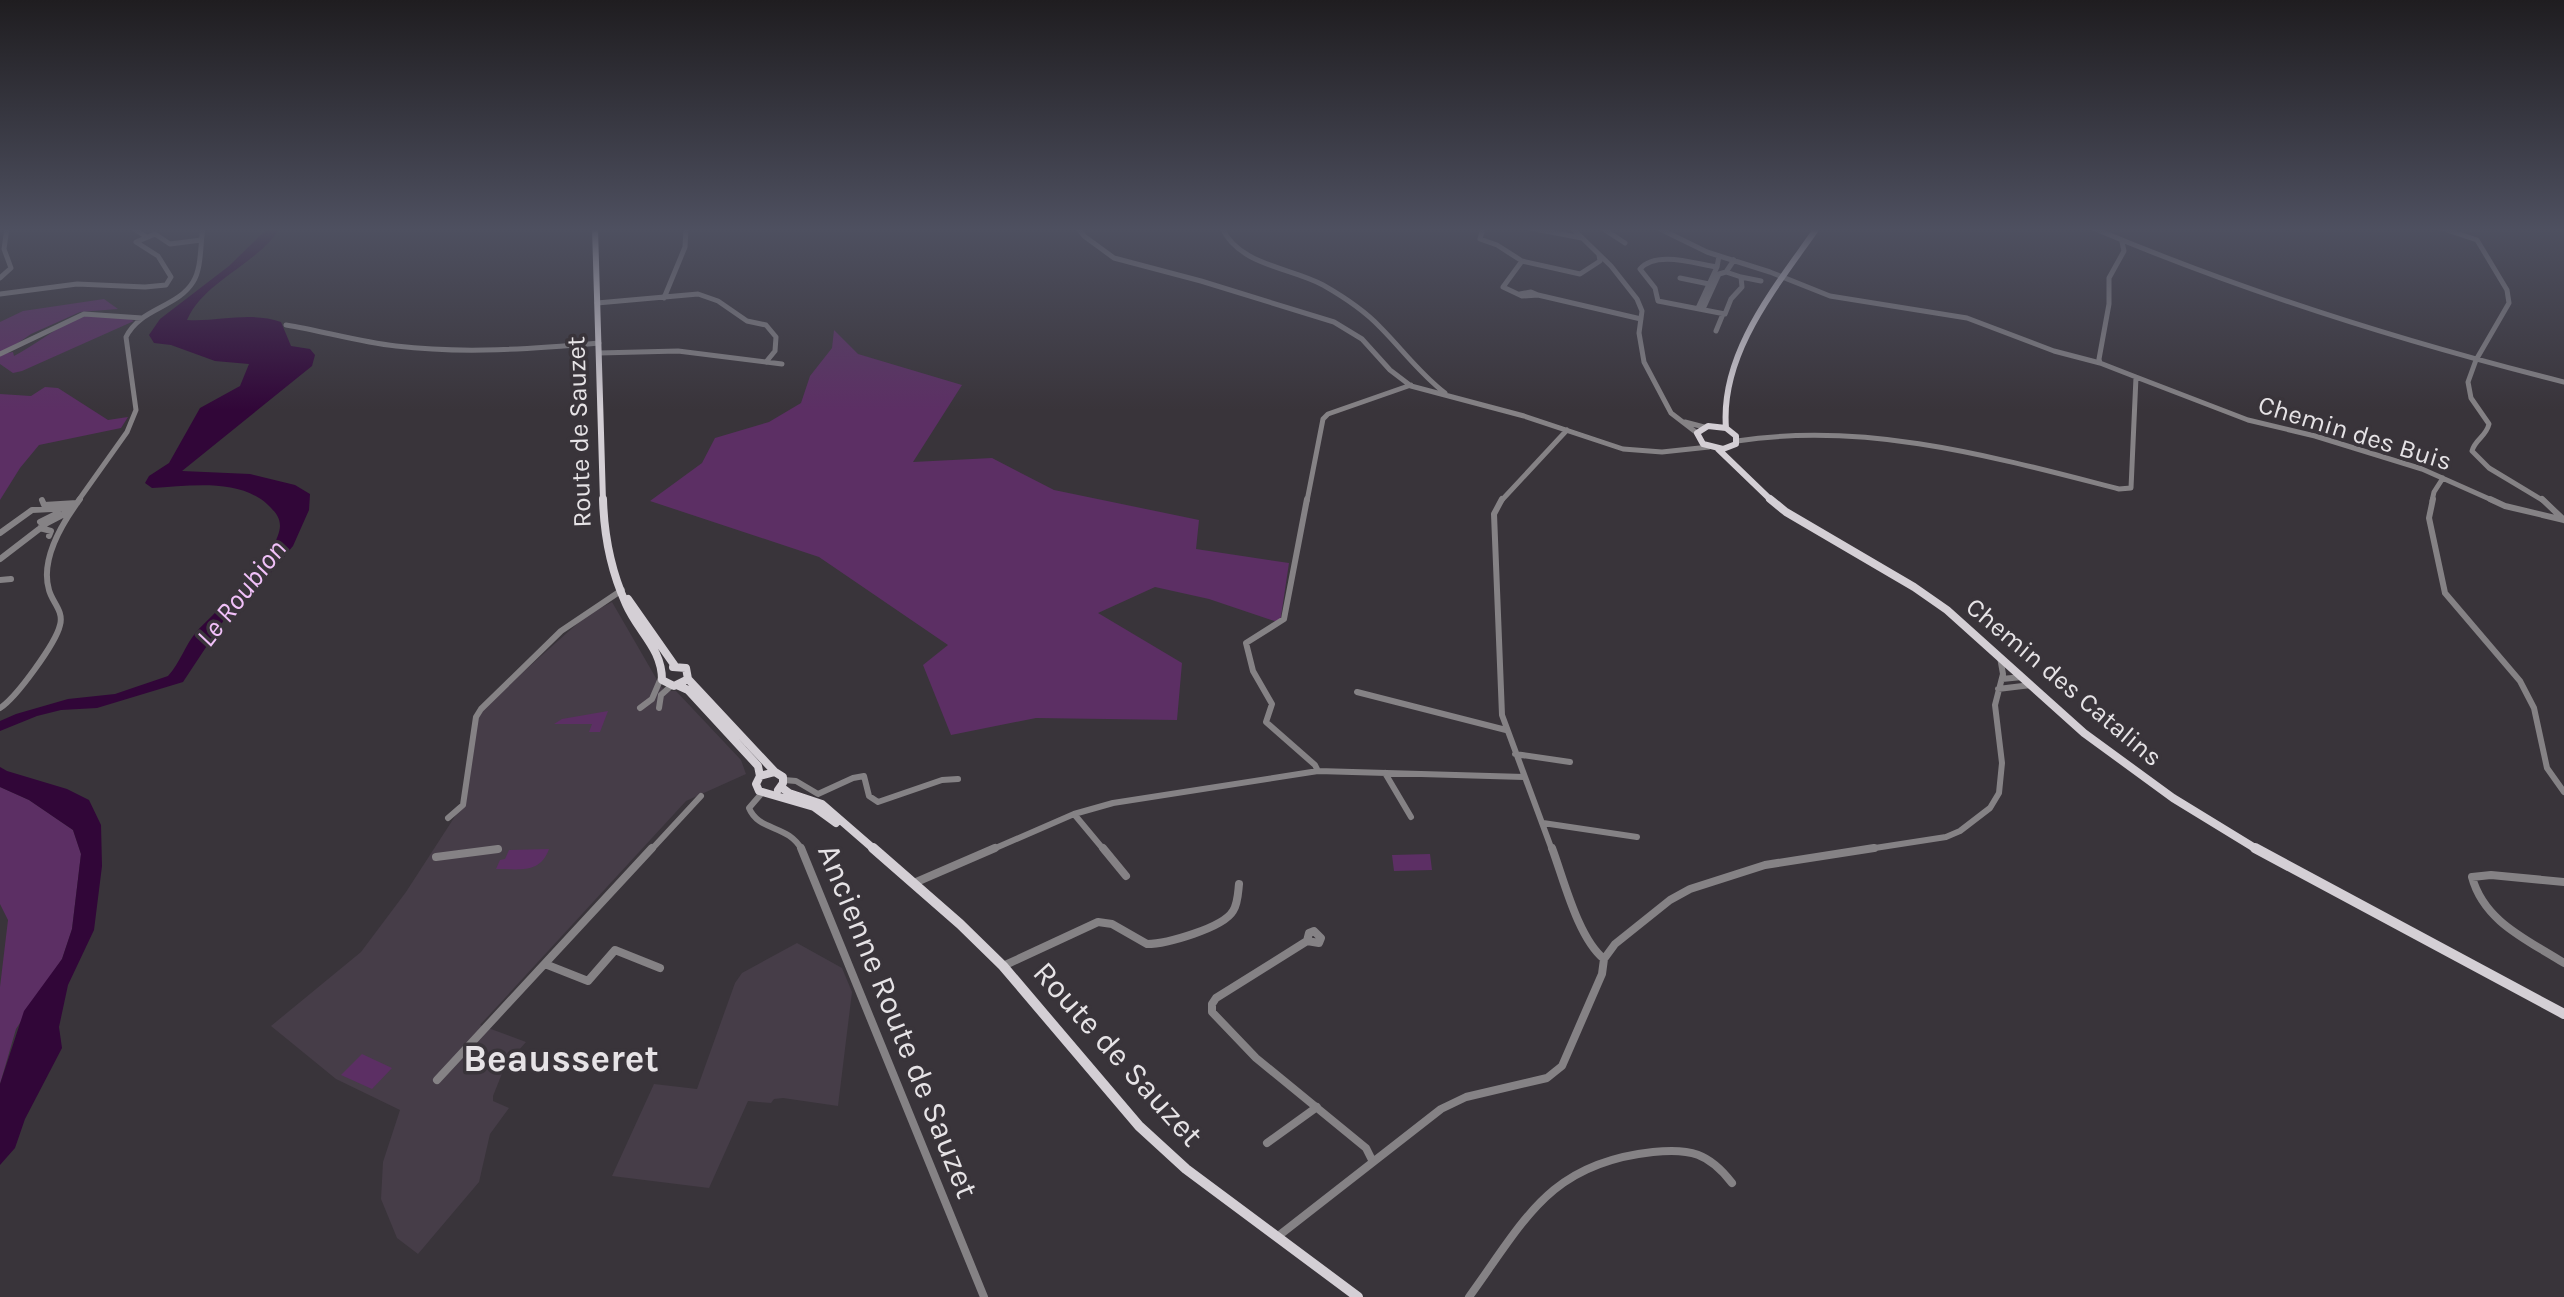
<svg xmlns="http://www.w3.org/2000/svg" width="2564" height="1297" viewBox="0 0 2564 1297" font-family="Karla,sans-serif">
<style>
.built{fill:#463d48}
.green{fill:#5c2f64}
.water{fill:#310638}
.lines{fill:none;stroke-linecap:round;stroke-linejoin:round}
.minor-far2{stroke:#858285;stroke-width:5}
.minor-far1{stroke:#858285;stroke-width:6}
.minor{stroke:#858285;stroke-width:8}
.major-far2{stroke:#d4cfd5;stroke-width:6}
.major-far1{stroke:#d4cfd5;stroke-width:8}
.major{stroke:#d4cfd5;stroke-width:10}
.labels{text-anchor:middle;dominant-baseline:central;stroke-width:7;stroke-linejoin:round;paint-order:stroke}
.street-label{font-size:26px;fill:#e6e3e6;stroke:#39343a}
.water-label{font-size:28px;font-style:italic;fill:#f1c1f9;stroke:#39343a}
.near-street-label{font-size:32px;fill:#e6e3e6;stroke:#39343a}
.near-quarter-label{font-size:37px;font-weight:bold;fill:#e6e3e6;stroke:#39343a}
</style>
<rect width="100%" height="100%" fill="#39343a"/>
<path class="built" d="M612 602 660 685 665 691H676L741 760 746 774 686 801 480 1025 526 1042 505 1066 493 1096V1101L509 1108 490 1134 479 1182 418 1254 397 1238 381 1199 383 1162 400 1110 336 1079 271 1026 361 952 406 892 461 807 477 713 587 615Z
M797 943 842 968 852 992 838 1106 783 1098 774 1099 771 1103 748 1101 709 1188 612 1176 654 1084 697 1089 735 983 742 973Z"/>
<path class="green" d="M104 299 118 309 80 312 31 334 2 354 13 352 14 356C56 334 82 299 134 321L22 371 13 373 0 364V322L23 311Z
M834 330 858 354 962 385 913 462 992 458 1054 490 1199 520 1196 549 1289 563 1280 623 1209 599 1155 587 1098 613 1182 663 1177 720 1036 718 951 735 923 665 948 645 819 557 650 501 702 463 715 438 769 422 801 403 810 376 832 348Z
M45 387 58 388 108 420 128 417 121 428 39 445 20 468 0 500V394L31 396Z
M608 711 600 732H589L592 724H554L562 719Z
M0 787 29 800 73 830 81 854 72 929 62 959 16 1029 0 1084V987L8 920 0 904Z
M549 849C540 874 520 869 496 869L500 860 505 859 509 850Z
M1430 854 1432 870 1394 871 1392 855Z
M362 1054 392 1068 372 1089 341 1075Z"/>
<path class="water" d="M268 228H280C257 265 205 280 187 320 219 322 250 311 281 322L291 346 310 349 315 355 312 366 182 471 250 474 295 485 310 494 309 510 293 546 253 594 224 620 183 682 97 708 61 710 37 716 0 731V721L16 714 68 699 115 694 168 676C180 663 185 645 197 631 217 610 279 555 280 526 280 516 274 511 267 504 238 478 189 486 152 488L145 483 149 476 169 463 200 408 240 386 249 364 215 361 171 345 154 343 149 335 160 319 229 266Z
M0 767 7 771 67 789 89 800 101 825 102 866 94 930 68 985 59 1027 62 1048 25 1119 15 1148 0 1165V1084L24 1011 62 959 72 929 81 854 73 830 29 800 0 787Z"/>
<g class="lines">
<path class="minor-far2" d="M133 228 145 236
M1078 228 1084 236 1114 258 1201 281 1334 322 1362 339 1390 370 1411 386 1524 416 1623 449 1662 452 1709 447
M1222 228C1240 266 1290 267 1323 285 1344 297 1364 310 1380 327 1402 349 1420 374 1445 393
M1483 228 1480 239 1497 245 1522 261 1580 274 1600 261 1599 255
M1530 228 1582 238
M1572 228 1611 266 1637 299 1642 311 1639 333 1644 362 1671 413 1697 433
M1602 228 1625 243
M1658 228 1707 252 1770 272 1830 296 1967 318 2054 351 2100 363
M2093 228C2245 292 2404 342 2564 382
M2441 228 2477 240 2507 290 2509 303 2476 360 2468 382 2471 398 2489 424C2486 437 2475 439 2472 451L2489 468 2544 501
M1717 267C1696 264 1656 250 1640 269L1655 288 1658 301 1725 314 1731 299 1742 287 1741 277 1726 272 1734 260
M1741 277 1761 281
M0 278 11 268 4 249 7 228
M1680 278 1709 284
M0 294 77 284 145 287 166 285 171 277 158 256 136 242 155 234 170 244 201 240
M1520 294 1531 292 1538 295 1522 296 1503 287 1522 261
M1538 295 1641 319
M664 298 685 247 686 228
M597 303 698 294 718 301 747 321 766 325 776 337 775 351 766 362
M1698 308 1717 267 1719 256
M1703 309 1719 274 1726 272
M286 325C323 331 359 342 396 346 464 354 531 349 599 343
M1716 331 1723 314
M599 353 678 351 782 364
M0 354 84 314 142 318
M2136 377 2248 420 2315 436 2422 469 2494 501
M1685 422 1704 427
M1737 441C1867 421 1994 457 2119 489L2131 488 2136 377 2100 363 2099 359 2109 304V278L2124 251 2122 242
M78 501 127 432 136 410 126 337C140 308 177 308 193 282 202 268 200 244 203 228
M1307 501 1323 419 1328 414 1411 385
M1501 501 1567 430
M2432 501 2434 492 2443 478"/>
<path class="minor-far1" d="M1307 499 1284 619 1246 643 1253 671 1272 704 1266 722 1315 765 1318 771
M1502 499 1494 514 1502 715 1552 850
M2433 499 2429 518 2445 593 2520 681 2534 708 2547 768 2564 792
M2490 499 2505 506 2564 520
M2542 499 2564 520
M42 500 44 505 77 503
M40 522 58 513
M40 528 51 531 49 536
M0 533 32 510 71 508
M0 559 47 523 70 511
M0 580 11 579
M2002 679 2022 677
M1998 689 2031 685
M1357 692 1506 730
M0 708C16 698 56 643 60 625 64 611 52 602 49 590 40 560 63 522 80 499
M640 708 652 699 661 678
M659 708 661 695 671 686
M1515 754 1570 762
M1385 773 1411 817
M784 780 796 781 818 794 853 778 864 776 869 796 878 802 942 780 958 779
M762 793 749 808C759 832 788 824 802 850
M1074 814 1104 850
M448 818 463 805 476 717 481 709 561 631 622 590
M1543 823 1637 837
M491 850 498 849
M651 850 701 796
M991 850 1074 814 1113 803 1318 771 1524 777
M1862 850 1946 837 1960 831 1990 808 1999 793 2002 763 1995 705 2003 674 2000 657"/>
<path class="minor" d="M801 848 984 1297
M1103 848 1126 876
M1552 848C1564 880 1578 938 1604 959
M436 857 498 849
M2564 882 2491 875 2472 877C2484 922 2528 940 2564 963
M914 883 995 848
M1314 931 1321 938 1319 943 1307 941 1309 933Z
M1307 941 1216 998 1212 1004V1012L1256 1058 1366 1148 1372 1160
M545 964 588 981 615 950 660 968
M1003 966 1098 922 1112 924 1147 944C1166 944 1223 928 1233 911 1238 903 1238 893 1239 884
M437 1080 652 848
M1267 1143 1317 1107
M1277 1237 1441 1109 1466 1097 1547 1078 1562 1066 1602 974 1604 959 1615 944 1670 900 1690 889 1765 865 1874 848
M1469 1297C1525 1220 1549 1163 1653 1152 1690 1148 1709 1153 1732 1183"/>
<path class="major-far2" d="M595 228 603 501
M1708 426 1726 428 1736 436V444L1723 449 1703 444 1697 433Z
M1726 428C1720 353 1776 287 1817 228
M1718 449 1772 501"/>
<path class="major-far1" d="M603 499C604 535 611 571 626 604 638 632 662 648 662 680L674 686 688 679
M1770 499 1786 512 1914 587 1947 610 2084 733 2173 798 2258 850
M628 599 675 666
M673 667 686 668 688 679
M688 679 775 772 783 777V783L778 790
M677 685 688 690 758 766 760 776
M775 772 760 776 756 784 759 791 814 807 836 823
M781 787 789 793 822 804 875 850"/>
<path class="major" d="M873 848 960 924 1003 966 1139 1126 1186 1169 1358 1297
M2255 848 2564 1014"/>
</g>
<linearGradient id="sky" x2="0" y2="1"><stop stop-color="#1f1d20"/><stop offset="0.56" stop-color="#4e5060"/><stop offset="1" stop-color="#4e5060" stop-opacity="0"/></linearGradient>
<rect width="2564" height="410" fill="url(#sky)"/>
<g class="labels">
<g class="street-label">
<text transform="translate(579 432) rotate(-92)">Route de Sauzet</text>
<text transform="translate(2355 433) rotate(17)">Chemin des Buis</text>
<text transform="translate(2064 682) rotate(40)">Chemin des Catalins</text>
</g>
<g class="water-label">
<text transform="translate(241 593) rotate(-52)">Le Roubion</text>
</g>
<g class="near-street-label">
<text transform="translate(898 1021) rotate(68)">Ancienne Route de Sauzet</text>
<text transform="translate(1118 1054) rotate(48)">Route de Sauzet</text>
</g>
<g class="near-quarter-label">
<text x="561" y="1058">Beausseret</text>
</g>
</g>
</svg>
